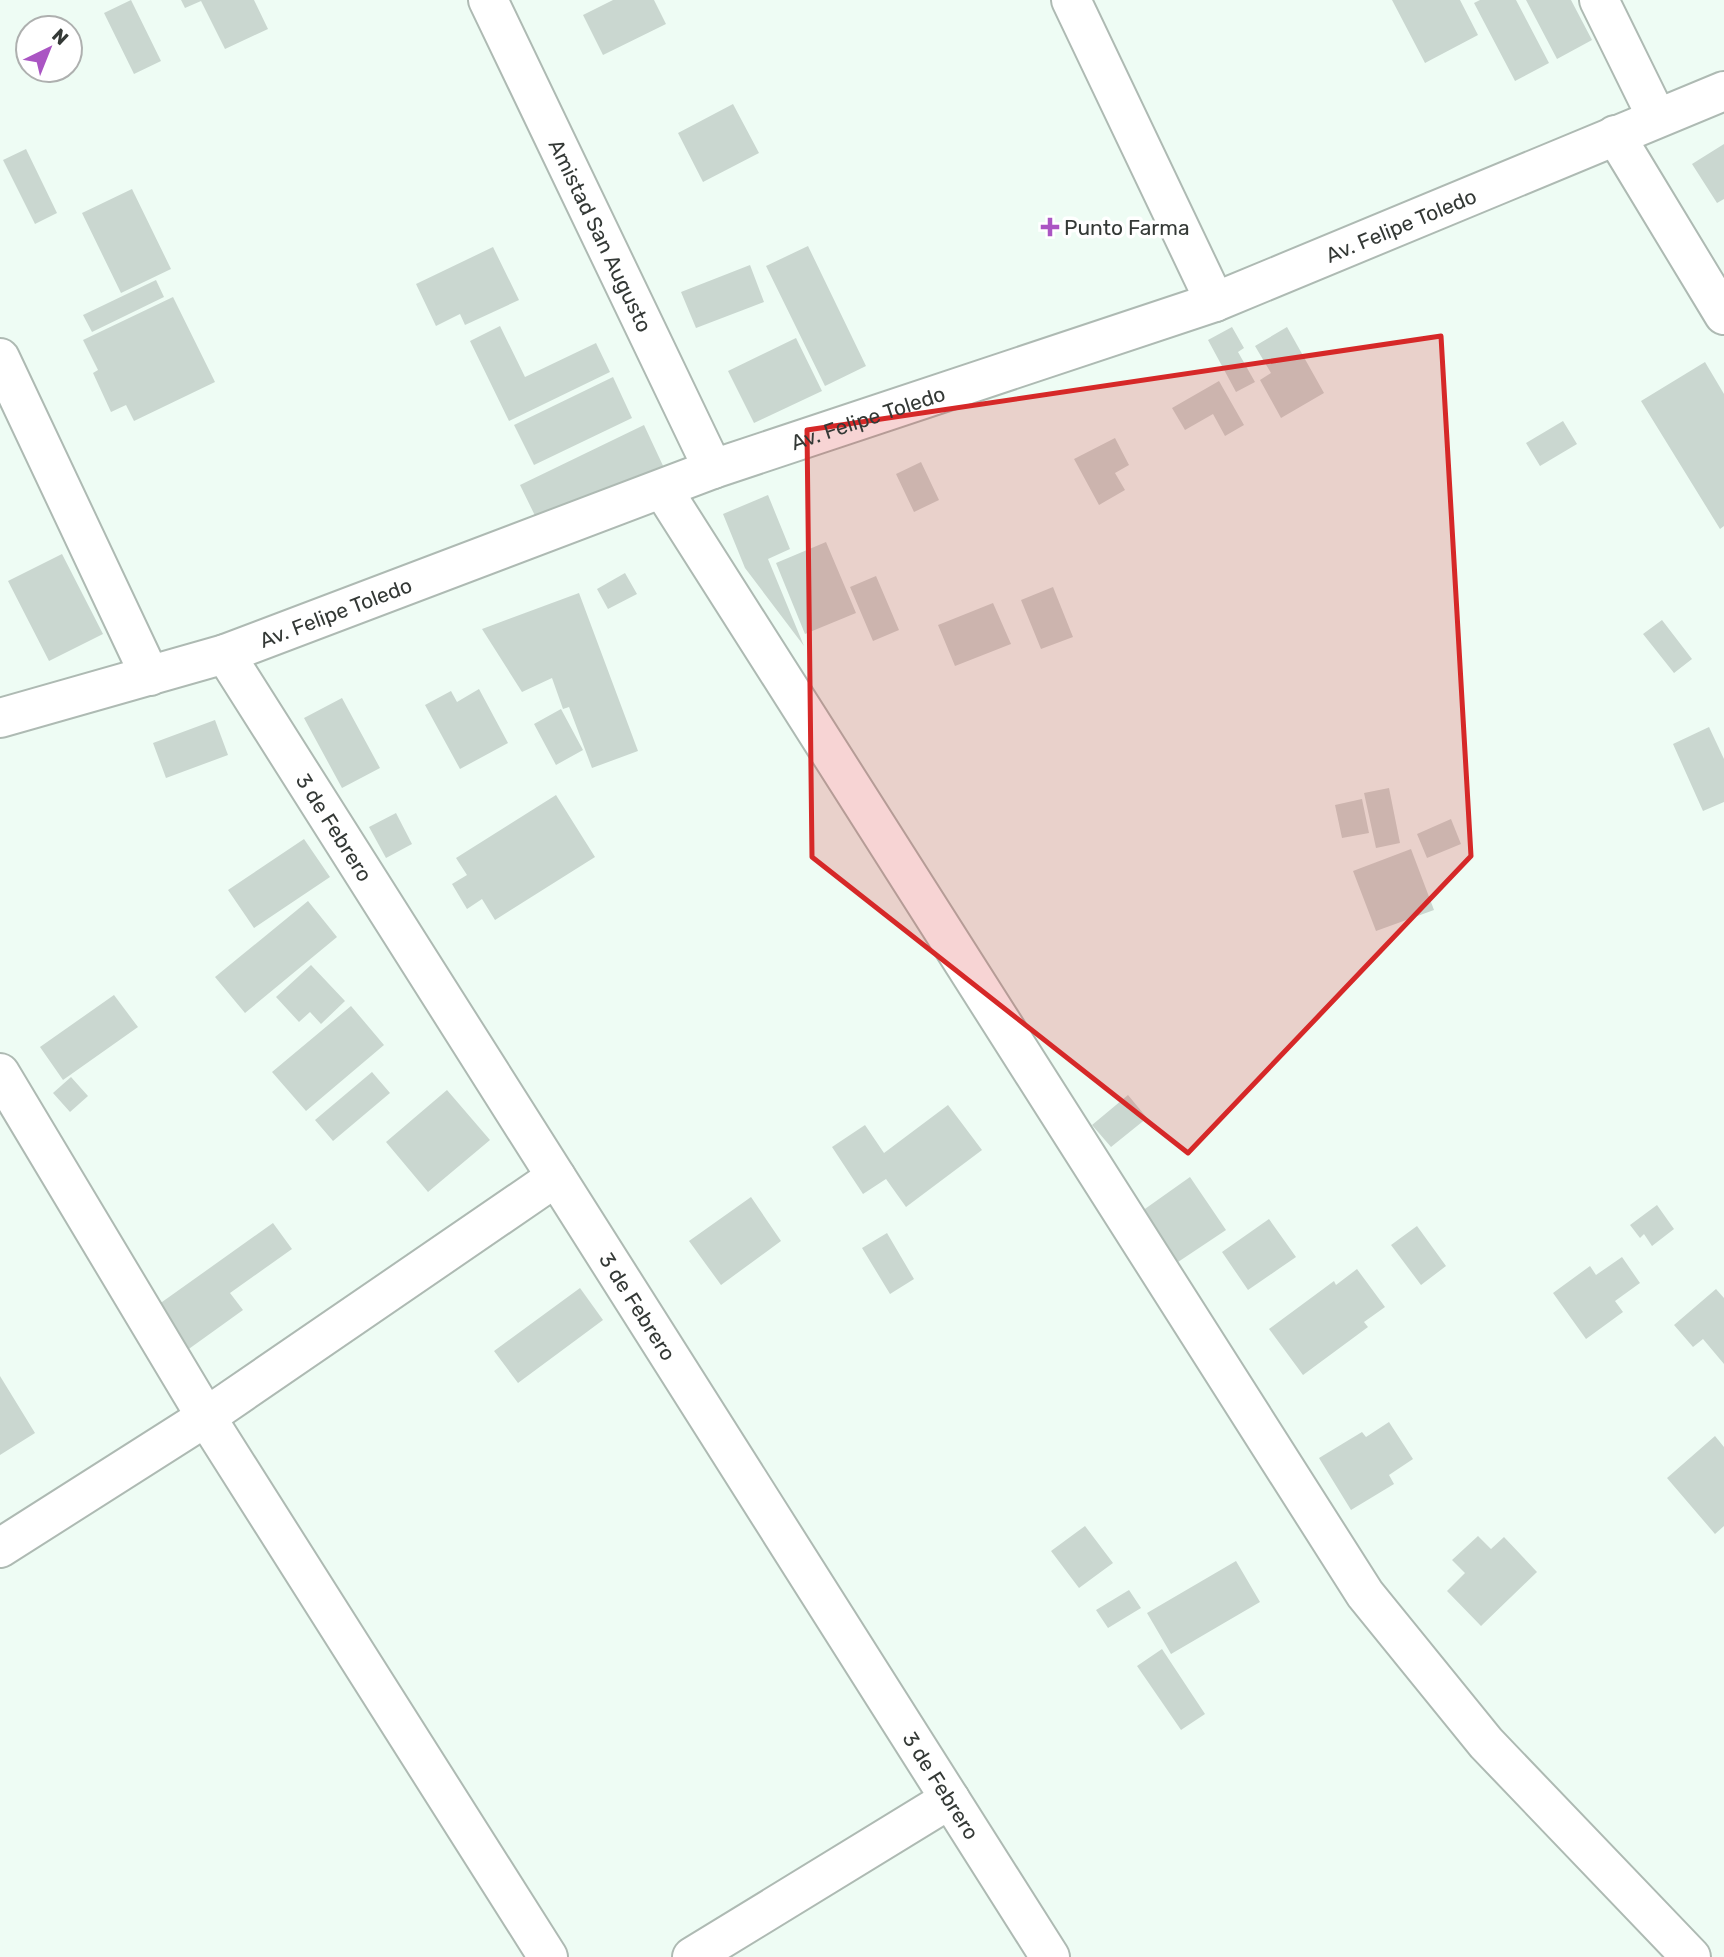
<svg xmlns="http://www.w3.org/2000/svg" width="1724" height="1957" viewBox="0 0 1724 1957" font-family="Rubik,sans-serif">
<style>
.building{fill:#cad7d0}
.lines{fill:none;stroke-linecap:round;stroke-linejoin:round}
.minor-casing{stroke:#aebab3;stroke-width:42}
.major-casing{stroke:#aebab3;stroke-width:42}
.minor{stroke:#fff;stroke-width:38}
.major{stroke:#fff;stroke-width:38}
.marked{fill:#d62828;fill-opacity:0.2;stroke:#d62828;stroke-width:5;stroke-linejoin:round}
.poi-dot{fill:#aa55c3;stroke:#fff;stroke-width:2.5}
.labels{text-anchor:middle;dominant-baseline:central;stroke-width:7;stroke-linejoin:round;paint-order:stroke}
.street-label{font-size:21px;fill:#343936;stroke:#fff}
.poi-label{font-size:21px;fill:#343936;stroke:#fff;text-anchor:start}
</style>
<rect width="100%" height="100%" fill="#eefcf4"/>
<path class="building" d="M131 0 161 61 134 74 104 13Z
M181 0H254L268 29 225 49 201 1 185 8Z
M613 0H654L666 24 603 55 583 15Z
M1392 0H1460L1478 35 1425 63Z
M1480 0H1516L1549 63 1515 81 1474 3Z
M1526 0H1571L1592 40 1557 59Z
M733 104 759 153 703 182 678 133Z
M1724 144V199L1717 203 1692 164Z
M26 149 57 213 35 224 3 160Z
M132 189 171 269 121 293 82 213Z
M808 246 866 366 825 386 766 266Z
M493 247 519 300 465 325 460 314 436 326 416 284Z
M750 265 764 302 696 328 681 292Z
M156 280 164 297 92 332 83 315Z
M173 297 215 382 134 421 126 405 111 412 93 373 98 370 83 340Z
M500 326 525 377 596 343 610 372 509 421 470 341Z
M1232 327 1244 348 1238 352 1255 382 1236 392 1208 340Z
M1287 327 1324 393 1281 418 1260 380 1271 373 1255 346Z
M796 338 822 391 754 423 728 371Z
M1705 362 1724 394V526L1720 529 1641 401Z
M613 377 632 418 534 465 514 425Z
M1219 381 1244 425 1225 436 1213 414 1185 430 1172 408Z
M1563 421 1577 444 1540 466 1526 443Z
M644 425 665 470 542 530 520 485Z
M1115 438 1129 465 1115 473 1125 490 1099 505 1074 459Z
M921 462 939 500 914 512 896 474Z
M768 495 790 549 768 559 804 646 745 568 723 514Z
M826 542 856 613 805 634 776 563Z
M62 554 103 634 49 661 8 581Z
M625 573 637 594 608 609 597 589Z
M876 576 899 630 873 641 850 587Z
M1053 587 1073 637 1041 649 1021 600Z
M579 593 638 751 592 768 569 707 563 709 552 678 522 692 482 629Z
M993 603 1011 644 955 666 938 625Z
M1662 620 1692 659 1674 673 1643 634Z
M479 689 508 743 460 769 425 705 451 691 457 702Z
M342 698 380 768 342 788 304 718Z
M561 709 583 750 556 765 534 724Z
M215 720 228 755 166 778 153 743Z
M1709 727 1724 759V802L1703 811 1673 744Z
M1389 788 1400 843 1376 848 1364 793Z
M556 795 595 857 495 920 482 899 467 909 452 884 467 875 456 858Z
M1362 799 1369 833 1342 838 1335 805Z
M396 813 412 844 386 858 369 827Z
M1451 819 1461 844 1427 858 1417 834Z
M304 839 330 877 254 928 228 890Z
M1411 849 1434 910 1376 931 1353 871Z
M308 901 337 937 245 1013 215 977Z
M311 965 345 1001 321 1024 310 1012 299 1022 276 997Z
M114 995 138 1027 63 1080 40 1047Z
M351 1006 384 1045 306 1111 272 1072Z
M372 1072 390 1093 333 1141 315 1120Z
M71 1077 88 1096 70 1112 53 1093Z
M447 1090 490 1140 428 1192 386 1142Z
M1128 1095 1147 1118 1111 1147 1092 1125Z
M948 1105 982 1150 906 1207 886 1179 863 1194 832 1147 865 1125 884 1153Z
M1190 1177 1226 1230 1178 1262 1142 1211Z
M751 1197 781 1241 721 1285 689 1241Z
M1657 1205 1674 1229 1652 1246 1644 1234 1640 1238 1630 1225Z
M1269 1219 1296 1257 1248 1290 1222 1252Z
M273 1223 292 1249 230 1293 243 1310 186 1351 155 1307Z
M1417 1226 1446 1266 1421 1285 1391 1245Z
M887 1233 914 1279 890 1294 862 1248Z
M1622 1257 1640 1283 1615 1301 1623 1312 1586 1339 1553 1293 1590 1266 1596 1275Z
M1357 1269 1385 1307 1364 1322 1368 1327 1303 1375 1269 1329 1334 1281 1336 1285Z
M580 1288 603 1320 518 1383 494 1351Z
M1716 1289 1724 1298V1364L1703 1339 1693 1347 1674 1325Z
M0 1376 35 1433 0 1455Z
M1389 1422 1413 1459 1389 1475 1394 1484 1351 1510 1319 1458 1362 1432 1366 1437Z
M1715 1436 1724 1447V1526L1715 1534 1667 1478Z
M1085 1526 1113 1563 1079 1588 1051 1551Z
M1478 1536 1491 1549 1504 1537 1537 1572 1481 1626 1447 1591 1465 1573 1452 1560Z
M1236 1561 1260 1602 1171 1654 1147 1613Z
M1129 1590 1141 1608 1108 1628 1096 1610Z
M1162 1649 1205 1714 1181 1730 1137 1666Z"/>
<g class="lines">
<defs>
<g id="minor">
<path id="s1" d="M488 0 713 469"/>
<path d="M1071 0 1215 302"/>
<path d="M1599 0 1657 118"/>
<path d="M1615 135 1724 315"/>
<path d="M0 358 150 676"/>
<path d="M663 490 1365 1594 1486 1743 1691 1957"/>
<path id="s2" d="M225 654 1050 1957"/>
<path d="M0 1073 206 1417 548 1957"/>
<path d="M0 1548 206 1417 556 1177"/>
<path d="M692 1957 950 1799"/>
</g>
<g id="major">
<path id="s3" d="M0 718 225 654 713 469 1215 302 1724 91"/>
</g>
</defs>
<use href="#minor" class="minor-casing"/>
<use href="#major" class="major-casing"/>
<use href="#minor" class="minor"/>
<use href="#major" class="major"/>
</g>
<path class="marked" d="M1441 336 1471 856 1188 1153 812 857 807 430Z"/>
<path class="poi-dot" d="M1046.5 216.5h7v7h7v7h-7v7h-7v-7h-7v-7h7z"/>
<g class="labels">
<g class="street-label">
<text stroke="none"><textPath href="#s3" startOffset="1486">Av. Felipe Toledo</textPath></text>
<text stroke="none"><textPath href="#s1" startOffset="261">Amistad San Augusto</textPath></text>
<text stroke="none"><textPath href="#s3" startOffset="919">Av. Felipe Toledo</textPath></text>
<text stroke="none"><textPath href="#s3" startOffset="352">Av. Felipe Toledo</textPath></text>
<text stroke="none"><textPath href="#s2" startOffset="205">3 de Febrero</textPath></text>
<text stroke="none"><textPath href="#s2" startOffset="772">3 de Febrero</textPath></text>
<text stroke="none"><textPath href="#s2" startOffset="1339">3 de Febrero</textPath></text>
</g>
<g class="poi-label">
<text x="1064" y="227">Punto Farma</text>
</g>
</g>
<g transform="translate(49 49) rotate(43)"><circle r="33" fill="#ffffff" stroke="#aeb0af" stroke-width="2"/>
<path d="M0-5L12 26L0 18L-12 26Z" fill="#aa55c3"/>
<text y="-10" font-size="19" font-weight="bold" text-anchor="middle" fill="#343936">N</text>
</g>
</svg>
